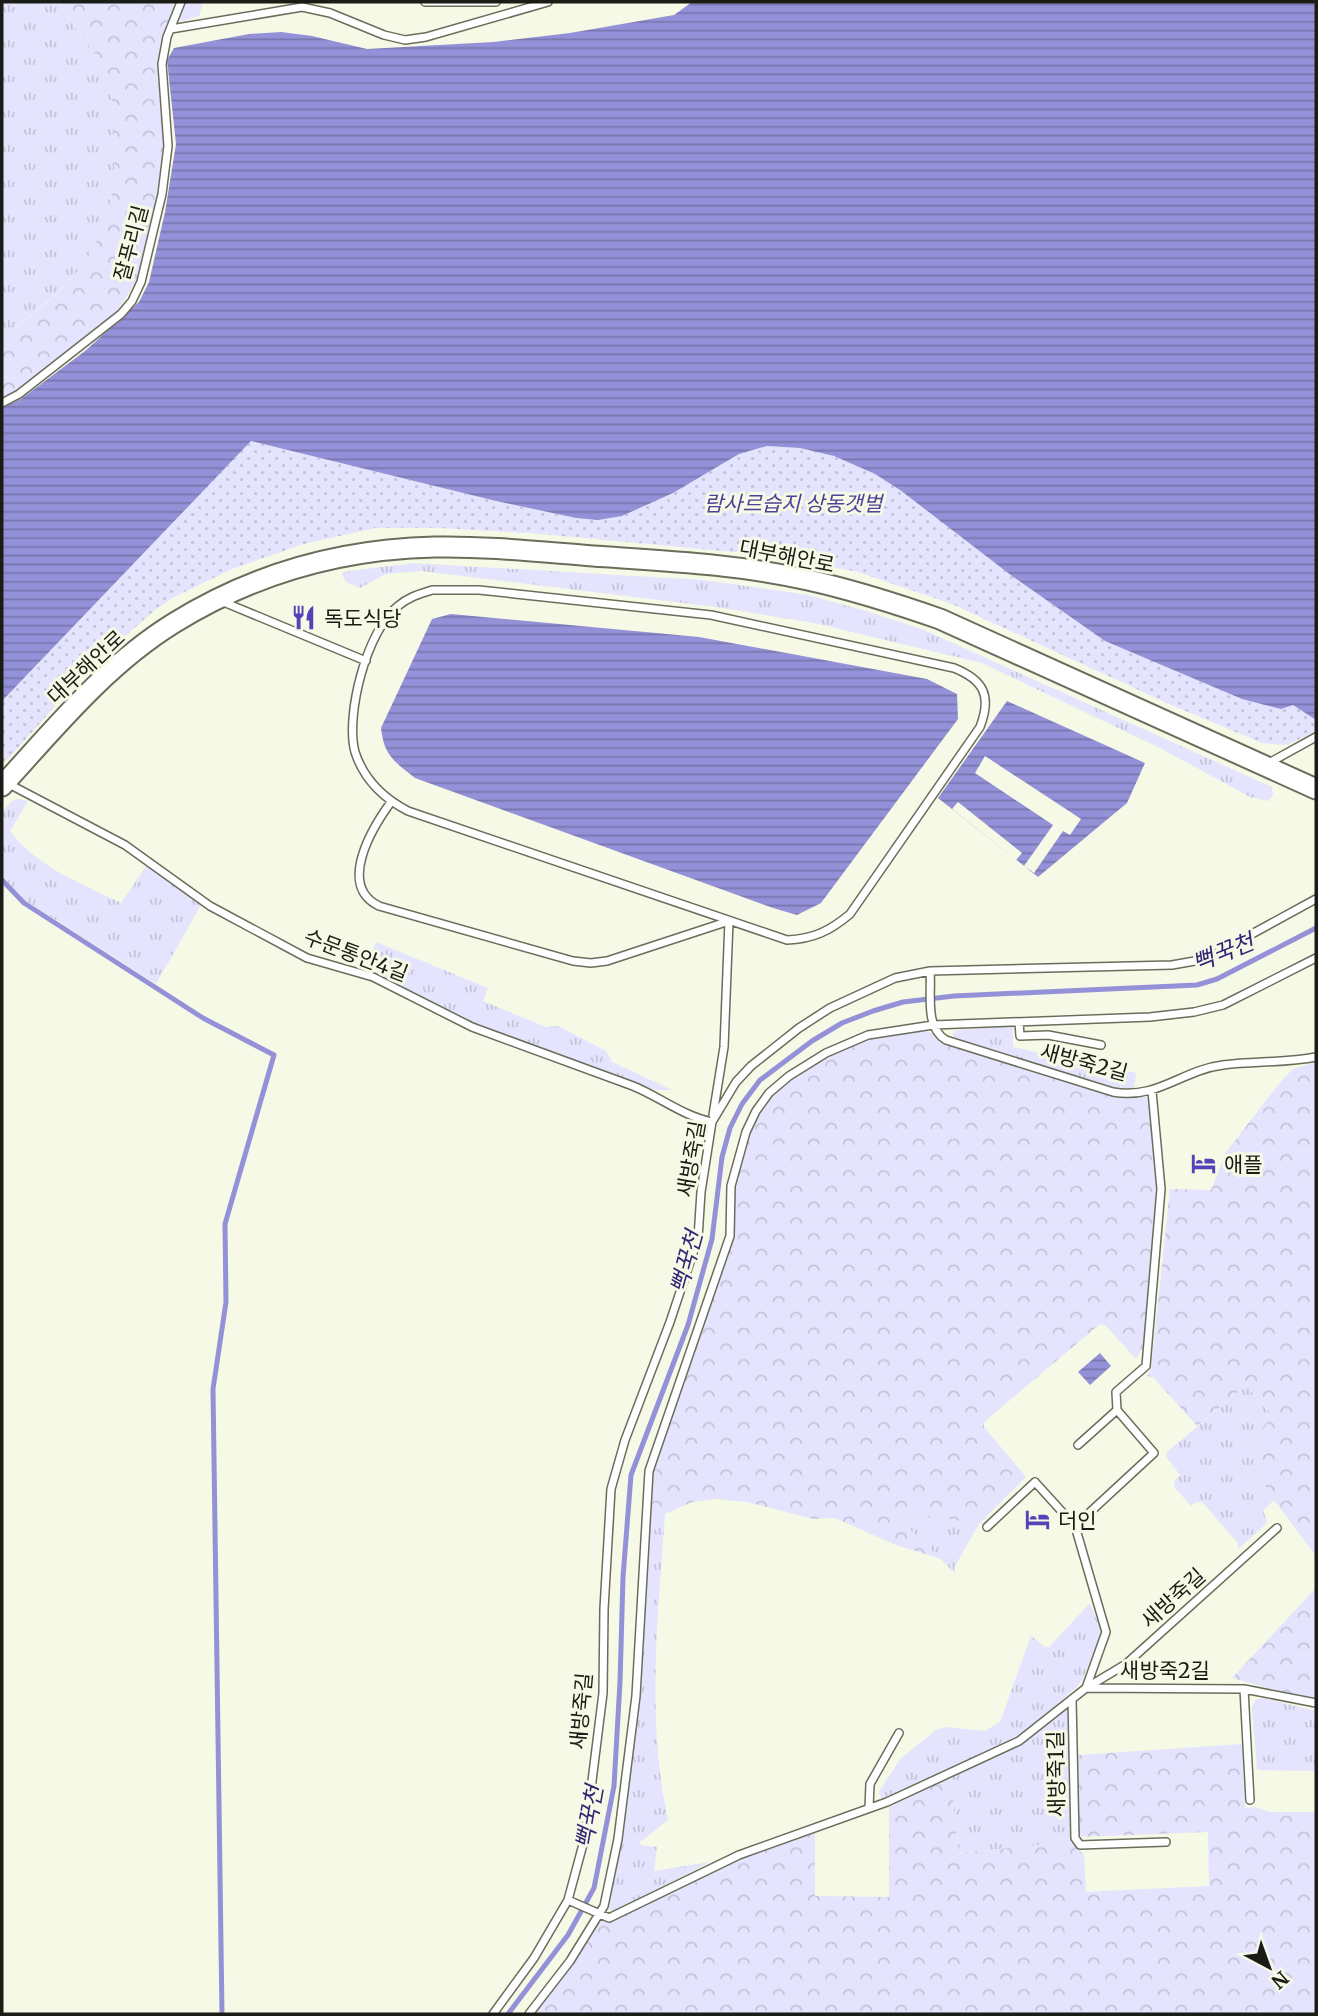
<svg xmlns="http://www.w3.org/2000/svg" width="1318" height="2016" viewBox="0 0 1318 2016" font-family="Merriweather,'Noto Sans KR',serif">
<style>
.grass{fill:url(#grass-tufts)}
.forest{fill:url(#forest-crowns)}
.park{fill:url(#park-dots)}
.water{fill:url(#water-rules)}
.pier{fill:#f6f9e5}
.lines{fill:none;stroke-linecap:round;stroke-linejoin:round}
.stream{stroke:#9491d8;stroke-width:5}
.lane-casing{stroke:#6b6d5c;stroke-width:10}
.secondary-casing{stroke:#6b6d5c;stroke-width:23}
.lane{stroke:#fff;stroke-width:7}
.secondary{stroke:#fff;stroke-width:19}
.labels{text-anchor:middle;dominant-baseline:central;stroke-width:6;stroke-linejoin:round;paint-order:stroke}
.street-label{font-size:21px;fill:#1b1c15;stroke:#f6f9e5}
.park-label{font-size:21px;font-style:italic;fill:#4d4297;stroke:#f6f9e5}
.poi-label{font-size:21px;fill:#1b1c15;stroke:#f6f9e5;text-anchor:start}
.water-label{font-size:23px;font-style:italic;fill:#332476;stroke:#f6f9e5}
</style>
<defs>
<pattern id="grass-tufts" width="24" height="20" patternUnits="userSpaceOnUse" patternTransform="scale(1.75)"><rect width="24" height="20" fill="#e4e4fe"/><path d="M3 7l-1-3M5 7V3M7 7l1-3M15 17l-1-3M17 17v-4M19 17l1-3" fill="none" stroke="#c3c3d9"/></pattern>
<pattern id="forest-crowns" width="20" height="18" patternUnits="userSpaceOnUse" patternTransform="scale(1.75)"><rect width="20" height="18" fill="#e4e4fe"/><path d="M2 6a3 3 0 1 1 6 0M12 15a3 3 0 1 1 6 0" fill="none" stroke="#c3c3d9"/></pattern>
<pattern id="park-dots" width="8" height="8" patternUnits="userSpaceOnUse" patternTransform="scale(1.75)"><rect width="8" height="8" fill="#e4e4fe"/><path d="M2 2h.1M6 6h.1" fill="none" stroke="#c3c3d9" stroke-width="1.8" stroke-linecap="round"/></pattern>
<pattern id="water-rules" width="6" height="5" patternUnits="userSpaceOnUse" patternTransform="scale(1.75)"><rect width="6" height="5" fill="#9491d8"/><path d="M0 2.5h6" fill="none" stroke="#7876ae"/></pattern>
</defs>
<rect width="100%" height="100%" fill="#f6f9e5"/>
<path class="grass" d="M2 2H59C70 27 92 44 103 68 113 88 113 114 114 136 121 242 79 279 2 338Z
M184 2H203L199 16 184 21 179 20Z
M413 563 703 580 760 588 808 595 866 611 924 630 1272 787 1273 795 1268 801 1250 797 1160 748 982 663 814 623 716 607 422 571 386 574 360 588 346 582 342 575 343 572Z
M18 799 28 801 10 831C37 867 82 884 121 903L147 865 201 905 156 984 26 901 2 876V812L12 801Z
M376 942 488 988 483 1001 546 1027 558 1026 606 1051 612 1062 672 1090H655C561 1055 462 1028 377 972 370 961 371 954 376 942Z
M1013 1025V1047L1136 1073 1134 1089 1114 1087 956 1040 952 1034 958 1030Z
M1244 1387 1249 1389 1273 1415 1260 1432 1258 1438 1263 1453 1259 1476 1274 1500 1263 1511 1267 1521 1264 1526 1238 1549V1543L1202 1502H1196L1191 1506 1175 1488 1174 1482 1180 1475 1166 1456 1167 1452Z
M910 1513 979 1524 954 1568 956 1574 905 1525 903 1520Z
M665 1514C658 1617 646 1719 668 1820L640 1842 641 1845 657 1847 654 1871 710 1862 614 1911 610 1910 608 1903 622 1838 641 1691 651 1515Z
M1090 1603 1100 1628V1636L1084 1676 1077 1687 1021 1736 882 1799 879 1794 880 1790 901 1758 936 1730 945 1727 985 1731 1000 1722 1031 1636 1045 1647H1049Z
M1263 1698 1316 1711V1771L1257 1770 1252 1709 1255 1700Z
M1068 1706 1071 1842 958 1853 951 1777 1020 1745Z"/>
<path class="forest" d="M59 2H175L162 38 157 62 164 145 157 193 137 280 116 313 16 391 2 399V338C79 282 121 238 114 136 113 114 113 88 103 68 92 44 70 27 59 2Z
M926 1030 946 1044 1112 1096H1143L1149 1099 1157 1192 1145 1343 1136 1359 1106 1326 1100 1324 984 1422V1427L1026 1477 979 1524 911 1513 903 1520 905 1525 941 1559 896 1545 835 1518 813 1519 747 1502 716 1499 692 1502 665 1514 651 1515 653 1472 734 1235 735 1185 748 1134 758 1112 771 1095 791 1078 827 1057 870 1039Z
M1316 1062V1556L1274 1500 1259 1476 1263 1453 1258 1438 1259 1432 1273 1415 1249 1389 1244 1387 1197 1426 1153 1377 1147 1376 1151 1369 1170 1189 1211 1190 1226 1152 1282 1080 1293 1069Z
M1316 1588V1698L1285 1693 1232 1678Z
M1242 1744 1245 1808 1255 1807 1270 1812H1316V2014H534L573 1963 600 1919 609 1923 740 1859 815 1833V1896L889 1897V1807L951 1777 958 1853 1071 1842 1084 1855 1086 1892 1209 1886 1208 1832 1079 1837 1078 1755Z"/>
<path class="park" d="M251 441 496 501 576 518 598 520 622 516 673 493 739 454 767 446 800 448 834 456 875 474 900 490 1012 576 1105 641 1242 699 1293 705 1316 720V732L1286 745 1262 743 1169 704 952 604 858 572 768 555 529 533 439 528H375L304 544 232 569 172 598 155 610 90 667 9 758 2 764V701Z"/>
<path class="water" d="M692 2H1316V720L1293 705 1281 709 1242 699 1105 641 1012 576 900 490 875 474 834 456 800 448 767 446 739 454 673 493 622 516 598 520 576 518 496 501 251 441 2 701V408L21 399 85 351 139 302 149 282 165 212 176 144 167 60 174 48 249 34 281 32 312 36 367 49 493 42 570 33 674 15Z
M451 614 699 637 927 679 957 694 958 719 821 903 797 915 773 908 415 778C394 761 384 756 381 728L432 619Z
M1007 701 1145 763 1127 803 1038 877 938 798Z
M1100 1353 1111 1366 1090 1385 1078 1372Z"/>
<path class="pier" d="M985 756 1081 819 1070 835 1063 831 1034 873 1024 866 1053 825 975 773Z
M958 802 1022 853 1016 860 952 809Z"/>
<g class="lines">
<path class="stream" d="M2 880 24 903 203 1018 274 1055 225 1224 226 1302 213 1389 222 2014
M508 2014 568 1935 594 1888 614 1786 620 1682 623 1577 631 1475 688 1325 712 1239 722 1157 730 1128 742 1104 760 1080 812 1041 842 1023 873 1011 903 1002 954 996 1197 985 1217 979 1316 928"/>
<defs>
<path id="lane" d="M425 2H496
M171 29 302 7 330 13 384 35 405 40 426 37 548 2
M2 403 19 394 121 314 132 301 141 282 162 194 168 146 162 64 167 37 181 2
M432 590H479L711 615 954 668C984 680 992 696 980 727L850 914C830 931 813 939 787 940L408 811C383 798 364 780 355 752 345 715 367 630 398 606 408 597 420 594 432 590Z
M221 601 366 661
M1267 764 1316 737
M7 783 125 845 210 906 307 958 373 977 472 1027 633 1086C660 1097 683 1116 712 1122
M391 802C372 828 337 886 379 906L573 961 591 963 607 961 729 921 724 1047 713 1115
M930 971C932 993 924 1027 946 1040L1113 1092C1157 1100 1182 1070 1223 1065 1254 1061 1285 1063 1316 1057
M1019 1022 1020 1036 1048 1035 1101 1045
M1078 1445 1117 1410
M987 1527 1035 1482 1075 1526
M1086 1688 1106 1632 1075 1526 1154 1453 1117 1410 1116 1392 1146 1366 1161 1189 1152 1091
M1087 1688 1244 1689 1316 1703
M1244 1689 1250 1800
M1072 1699 1075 1838 1080 1845 1166 1842
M869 1808 870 1784 899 1733
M568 1900 609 1918 739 1855 887 1802 1019 1741 1086 1688 1126 1664 1277 1528
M493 2014 534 1958 568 1900 585 1837 603 1693 604 1609 611 1489 625 1440 670 1322 698 1238 701 1192 712 1122 736 1082 751 1066 799 1028 830 1008 895 978 930 971 1172 965 1206 959 1316 899
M529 2014 570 1961 604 1906 618 1839 636 1696 649 1471 730 1236 731 1186 746 1132 756 1111 769 1093 789 1076 826 1053 868 1035 933 1025 1150 1017 1194 1012 1223 1005 1316 958"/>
<path id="secondary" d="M2 786C55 728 106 665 174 623 253 574 342 549 435 547 487 546 541 552 593 556 665 561 738 564 808 580 853 590 897 604 940 619L1316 789"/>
</defs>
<use href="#lane" class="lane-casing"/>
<use href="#secondary" class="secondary-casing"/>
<use href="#lane" class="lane"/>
<use href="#secondary" class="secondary"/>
</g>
<defs>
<symbol id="restaurant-bare" viewBox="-9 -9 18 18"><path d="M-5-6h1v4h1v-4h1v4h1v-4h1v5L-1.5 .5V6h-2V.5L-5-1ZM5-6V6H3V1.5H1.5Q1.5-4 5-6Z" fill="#5641b9" stroke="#f6f9e5" stroke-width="2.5" paint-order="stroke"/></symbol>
<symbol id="hotel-bare" viewBox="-9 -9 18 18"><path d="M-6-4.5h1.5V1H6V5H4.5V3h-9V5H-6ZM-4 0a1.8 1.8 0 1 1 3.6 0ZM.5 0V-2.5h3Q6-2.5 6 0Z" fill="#5641b9" stroke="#f6f9e5" stroke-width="2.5" paint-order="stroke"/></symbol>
</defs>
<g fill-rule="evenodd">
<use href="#restaurant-bare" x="286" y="600" width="35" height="35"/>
<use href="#hotel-bare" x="1186" y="1146" width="35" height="35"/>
<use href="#hotel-bare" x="1020" y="1502" width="35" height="35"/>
</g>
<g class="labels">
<g class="street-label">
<text transform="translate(131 243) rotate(-75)">잘푸리길</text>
<text transform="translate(787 556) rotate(11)">대부해안로</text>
<text transform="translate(86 667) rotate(-43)">대부해안로</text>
<text transform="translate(356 955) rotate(21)">수문통안4길</text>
<text transform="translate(1084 1062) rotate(15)">새방죽2길</text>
<text transform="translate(691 1159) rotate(-80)">새방죽길</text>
<text transform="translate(1173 1598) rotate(-42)">새방죽길</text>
<text x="1165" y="1670">새방죽2길</text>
<text transform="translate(581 1711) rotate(-85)">새방죽길</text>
<text transform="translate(1056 1774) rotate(-91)">새방죽1길</text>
</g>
<g class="park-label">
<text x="793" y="503">람사르습지 상동갯벌</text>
</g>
<g class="poi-label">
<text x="324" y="618">독도식당</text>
<text x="1224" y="1164">애플</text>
<text x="1058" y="1520">더인</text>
</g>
<g class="water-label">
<text transform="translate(1223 952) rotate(-22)">뻑꾹천</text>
<text transform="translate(686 1262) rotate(-75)">뻑꾹천</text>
<text transform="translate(589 1817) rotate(-80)">뻑꾹천</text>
</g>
</g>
<rect width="1318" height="2016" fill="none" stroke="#1b1c15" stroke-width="7"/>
<g transform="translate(1269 1967) rotate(139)" stroke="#f6f9e5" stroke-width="5" paint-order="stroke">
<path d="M0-5L12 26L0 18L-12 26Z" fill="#1b1c15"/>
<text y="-10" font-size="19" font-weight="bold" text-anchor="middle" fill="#1b1c15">N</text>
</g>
</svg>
